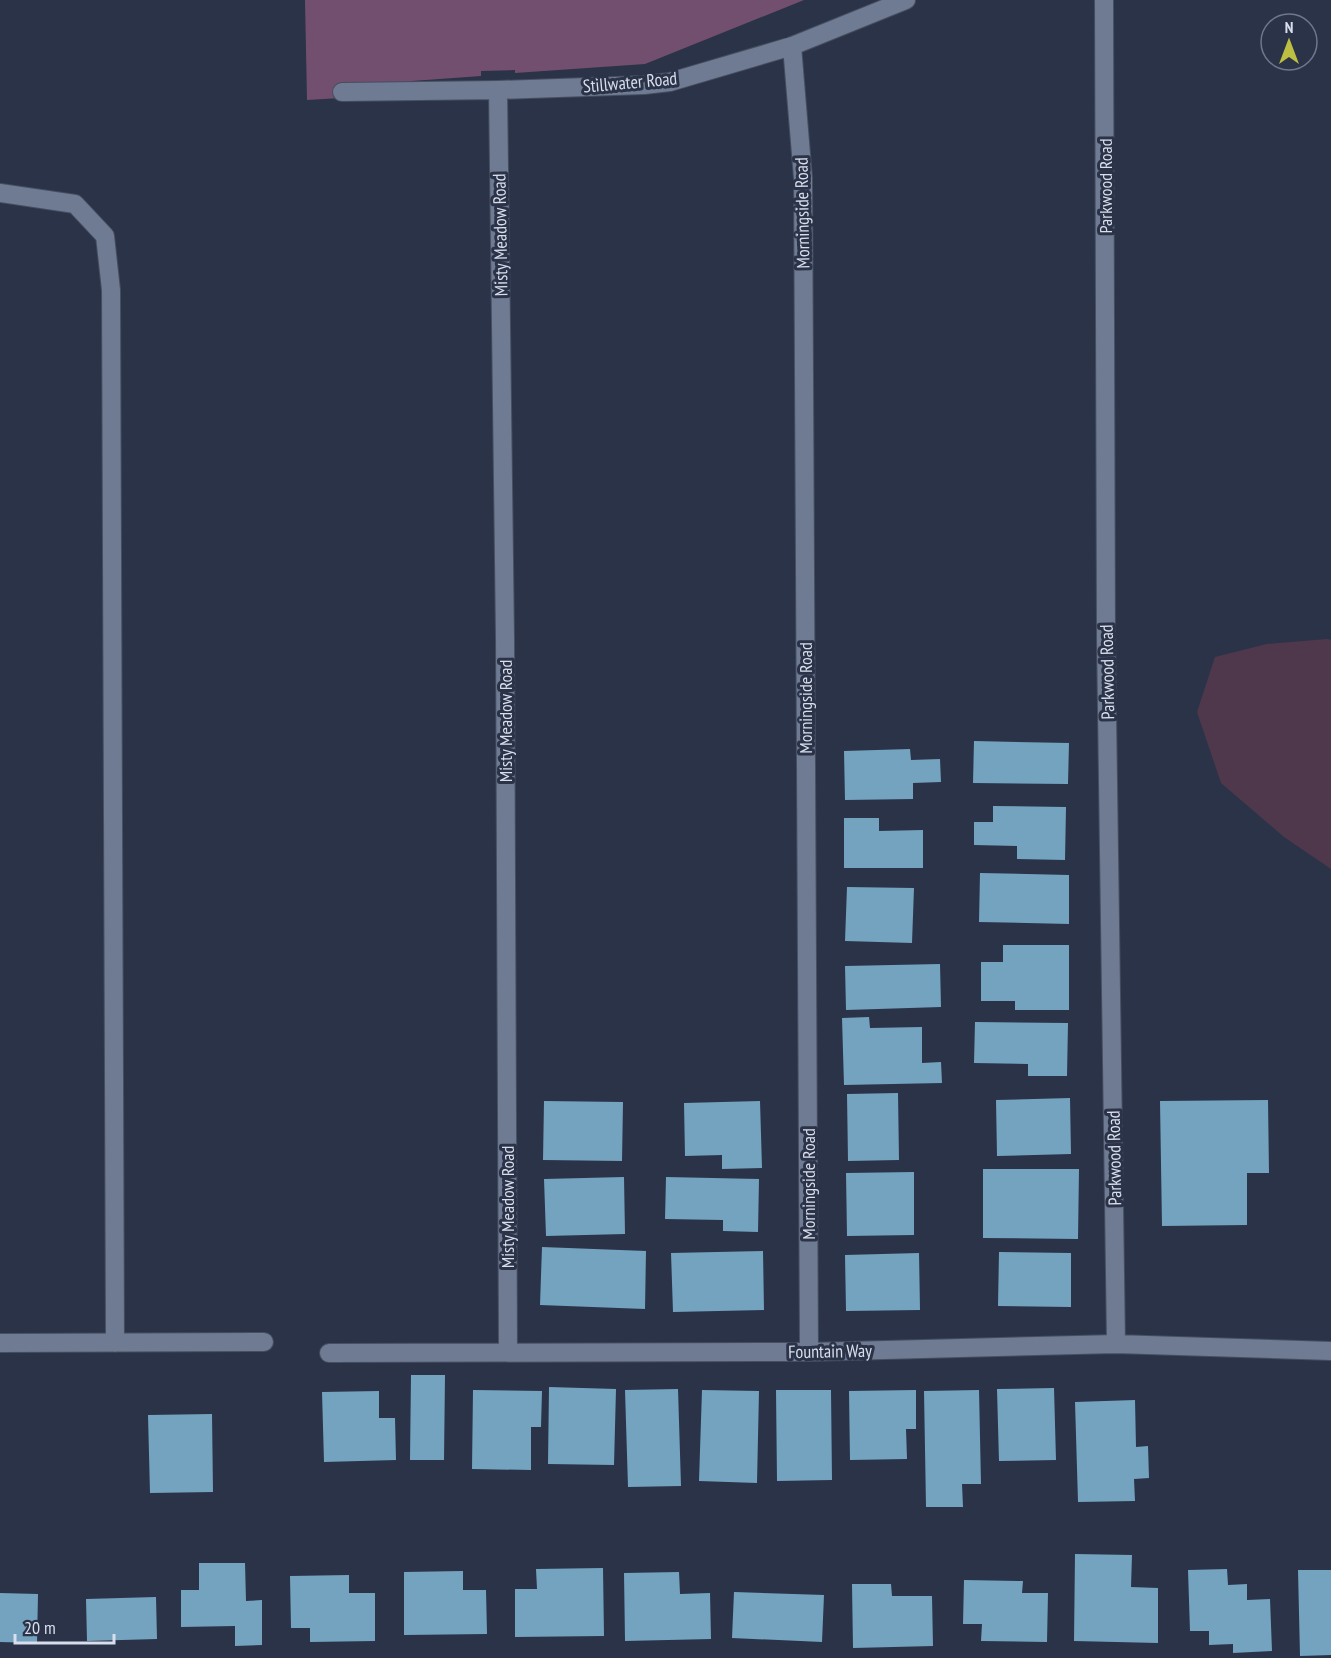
<svg xmlns="http://www.w3.org/2000/svg" width="1331" height="1658" viewBox="0 0 1331 1658" font-family="'PT Sans Narrow',sans-serif">
<style>
.green{fill:#4f384c}
.forest{fill:#734f6f}
.building{fill:#74a3c0}
.lines{fill:none;stroke-linecap:round;stroke-linejoin:round}
.street-casing{stroke:#464e5f;stroke-width:20}
.street{stroke:#6f7a93;stroke-width:18}
.labels{text-anchor:middle;dominant-baseline:central;stroke-width:6;stroke-linejoin:round;paint-order:stroke}
.street-label{font-size:18px;fill:#d8deec;stroke:#2b3349}
</style>
<rect width="100%" height="100%" fill="#2b3349"/>
<path class="green" d="M1327 639 1331 640V869L1284 837 1221 783 1197 712 1215 657 1267 644Z"/>
<path class="forest" d="M305 0H804L645 64 515 73V70L481 71V76L412 81 389 95 307 100Z"/>
<path class="building" d="M974 741 1069 743 1068 784 973 783Z
M910 749 911 760 940 759 941 782 913 783V799L845 800 844 751Z
M993 806 1066 807 1065 860 1017 859V846L974 845V822H993Z
M844 818H879V831L923 830V868H844Z
M980 873 1069 875V924L979 922Z
M847 887 914 888 912 943 845 941Z
M1003 945H1069V1010H1015V1001H981V962H1003Z
M940 964 941 1007 846 1010 845 966Z
M869 1017 870 1028 922 1027V1063L941 1062 942 1083 844 1085 842 1018Z
M975 1022 1068 1023 1067 1076H1028V1064L974 1063Z
M898 1093 899 1160 848 1161 847 1094Z
M1070 1098 1071 1154 997 1156 996 1100Z
M1268 1100 1269 1173H1247V1225L1162 1226 1160 1101Z
M544 1101 623 1102 622 1161 543 1160Z
M760 1101 762 1168 722 1169V1155L685 1156 684 1103Z
M983 1169H1079L1078 1239 983 1238Z
M914 1172V1235L847 1236 846 1173Z
M624 1177 625 1234 546 1236 544 1179Z
M666 1177 759 1179 758 1232 723 1231V1220L665 1219Z
M542 1247 646 1251 645 1309 540 1305Z
M763 1251 764 1310 673 1312 671 1253Z
M999 1252 1071 1253V1307L998 1306Z
M919 1253 920 1310 846 1311 845 1255Z
M411 1375H445L444 1460H410Z
M549 1387 616 1389 614 1465 548 1464Z
M1054 1388 1056 1460 999 1461 997 1389Z
M678 1389 681 1486 628 1487 625 1390Z
M473 1390 542 1391 541 1427H531V1470L472 1469Z
M702 1390 759 1391 757 1483 699 1481Z
M776 1390H831L832 1480 777 1481Z
M916 1390V1429H906L907 1459 850 1460 849 1391Z
M979 1390 981 1484H962L963 1507H926L924 1391Z
M379 1391V1418H395L396 1460 324 1462 322 1392Z
M1135 1400 1136 1447 1148 1446 1149 1478 1134 1479 1135 1501 1078 1502 1075 1402Z
M212 1414 213 1492 150 1493 148 1415Z
M1075 1554 1132 1555 1131 1587 1158 1588V1643L1074 1641Z
M199 1563H245L246 1601 262 1600V1645L235 1646V1626L181 1627V1590H199Z
M603 1568 604 1636 515 1637V1589H537L536 1569Z
M1227 1569 1228 1585 1247 1584V1600L1270 1599 1272 1651 1233 1653V1644L1209 1645V1631H1190L1188 1570Z
M1298 1570H1331V1655L1300 1656Z
M463 1571V1590H486L487 1634 404 1635V1572Z
M679 1572 680 1594 710 1593 711 1639 625 1641 624 1573Z
M349 1575V1593H375V1641L310 1642V1628H291L290 1576Z
M964 1580 1023 1581 1022 1593H1048L1047 1642 981 1641 982 1624H963Z
M852 1584H891L892 1596H932L933 1646 853 1648Z
M734 1592 824 1595 822 1642 732 1638Z
M0 1593 38 1594 37 1643 0 1642Z
M156 1597 157 1639 87 1641 86 1599Z"/>
<g class="lines">
<defs>
<path id="street" d="M1104 0 1106 640 1116 1344
M792 46 803 178 809 1352
M498 90 505 638 508 1353
M342 92 498 90 644 85 670 82 792 46 906 0
M0 193 75 204 105 236 111 290 115 1343
M0 1343 264 1342
M329 1353 809 1352 1116 1344 1331 1351"/>
</defs>
<use href="#street" class="street-casing"/>
<use href="#street" class="street"/>
</g>
<g class="labels">
<g class="street-label">
<text transform="translate(630 82) rotate(-5)">Stillwater Road</text>
<text transform="translate(1105 186) rotate(-90)">Parkwood Road</text>
<text transform="translate(802 213) rotate(-91)">Morningside Road</text>
<text transform="translate(500 235) rotate(-91)">Misty Meadow Road</text>
<text transform="translate(1107 672) rotate(-91)">Parkwood Road</text>
<text transform="translate(805 698) rotate(-90)">Morningside Road</text>
<text transform="translate(505 721) rotate(-90)">Misty Meadow Road</text>
<text transform="translate(1114 1158) rotate(-91)">Parkwood Road</text>
<text transform="translate(808 1184) rotate(-90)">Morningside Road</text>
<text transform="translate(507 1207) rotate(-90)">Misty Meadow Road</text>
<text transform="translate(830 1351) rotate(-1)">Fountain Way</text>
</g>
</g>
<g transform="translate(1289 42)"><circle r="28" fill="#2b3349" stroke="#70778a" stroke-width="1.5"/>
<path d="M0-4.5L10 22L0 15L-10 22Z" fill="#bdbf43"/>
<text y="-9" font-size="16" font-weight="bold" text-anchor="middle" fill="#d8deec">N</text>
</g>
<path d="M15 1634v9h99v-9" fill="none" stroke="#d8deec" stroke-width="3"/>
<text x="24" y="1634" font-size="18" fill="#d8deec" stroke="#2b3349" stroke-width="4.5" paint-order="stroke">20 m</text>
</svg>
